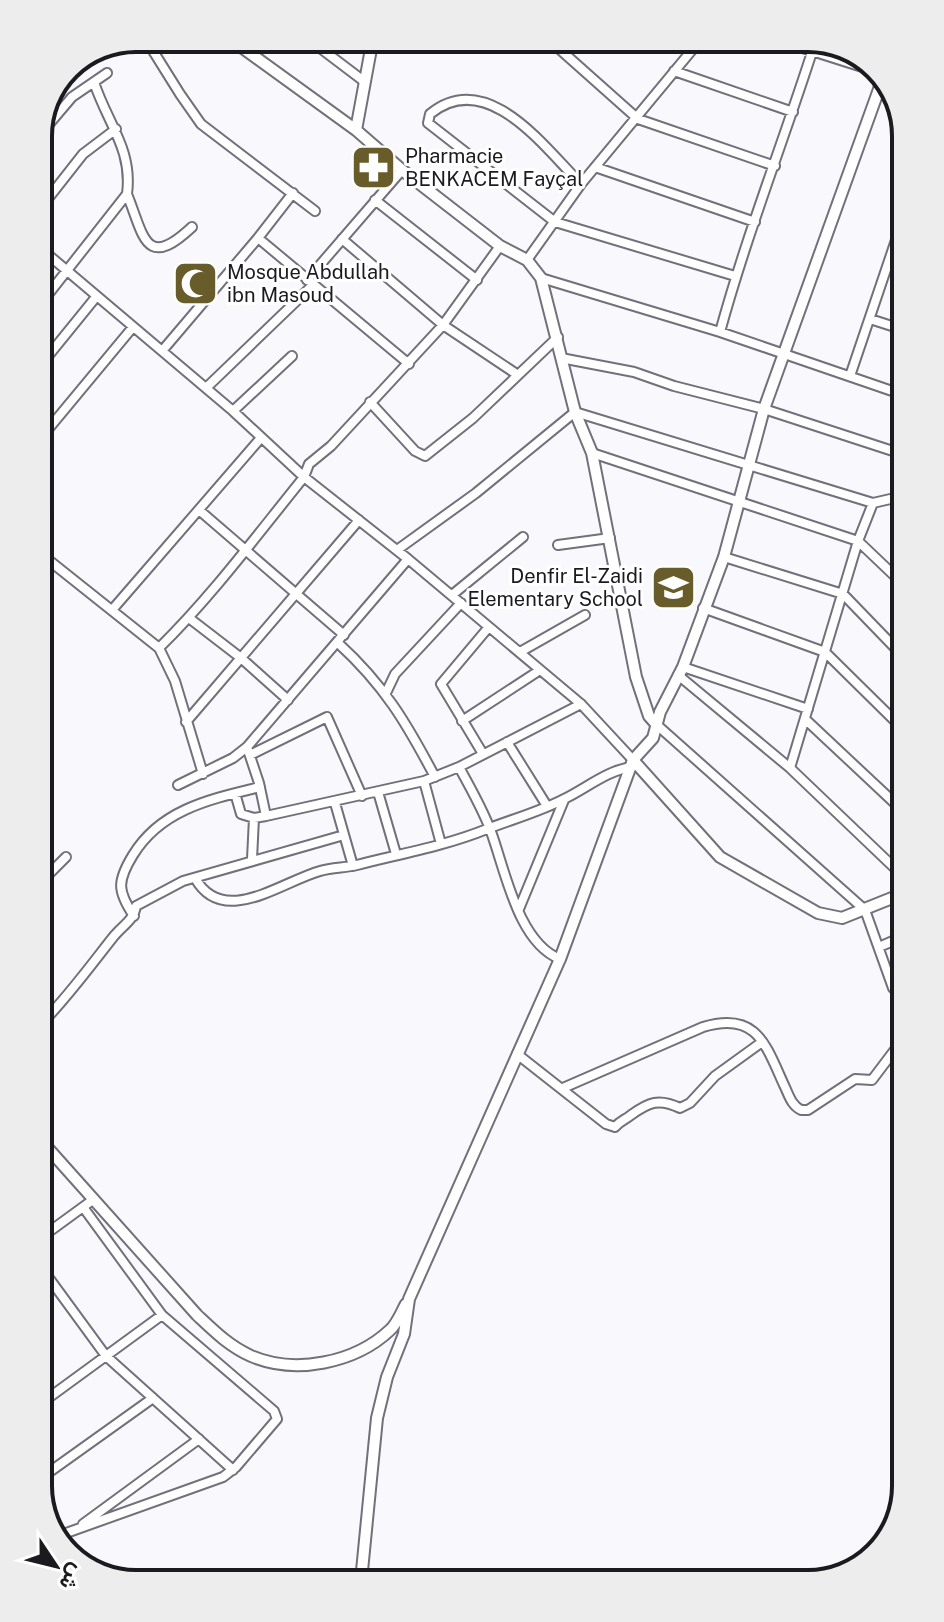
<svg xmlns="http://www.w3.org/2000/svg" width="944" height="1622" viewBox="0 0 944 1622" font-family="'Public Sans',Vazirmatn,sans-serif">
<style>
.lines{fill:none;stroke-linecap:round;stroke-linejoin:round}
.minor-casing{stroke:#71707b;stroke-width:12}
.tertiary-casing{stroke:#71707b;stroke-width:14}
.minor{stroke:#fff;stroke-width:8}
.tertiary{stroke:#fff;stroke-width:10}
.labels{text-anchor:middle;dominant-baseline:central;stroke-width:6;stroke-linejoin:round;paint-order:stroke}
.poi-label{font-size:20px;fill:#1b1a1f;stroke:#fff;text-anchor:start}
.rim{fill:none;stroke:#1b1a1f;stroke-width:4}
</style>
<rect width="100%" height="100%" fill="#f9f8fd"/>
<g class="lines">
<defs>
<path id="minor" d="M145 38 180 94 201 124 315 211
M307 38 365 82
M547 38 638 119 775 166
M771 38 878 72
M674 71 793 112
M38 137 72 97 107 73
M595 167 755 222
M581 184C545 148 487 67 430 114L428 123 555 222 735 276
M293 193 258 238 409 364
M127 194C144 236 145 271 192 227
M375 200 477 280
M39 210 83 154 116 129
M342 239 443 325 518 375
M39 247 233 411 304 477 408 559 581 704 633 760
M527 260 581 184 702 38
M541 278 720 332 898 393
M307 280 402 170
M39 306 127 194C133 149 107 123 94 82
M870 319 898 328
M720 332C746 237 782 145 812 52
M162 351 258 238
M561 358 634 372 674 386 764 409 899 453
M40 366 96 297
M850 376 897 237
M206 388 313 285
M370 402 415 451 425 456 473 418 558 337
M233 411 292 356
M40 439 133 327
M592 453 858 541 900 581
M199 510 344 635
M558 545 610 538
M397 550 476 493 575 412 873 503
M41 554 159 648 175 681 203 774
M724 557 843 594 900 653
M452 595 523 537
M703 608 825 652 901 727
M112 610 260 439
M189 618 241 658 288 700
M338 643C384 685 406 722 435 777
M159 648C212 596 257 535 304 477L309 464 331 446 443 325 500 246
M520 652 585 615
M683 667 808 709
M678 675 790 768 902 875
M386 693 395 674 461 603
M805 719 901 809
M462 721 540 670
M186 722 359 520
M657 725 865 910 893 988 903 998
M507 742 547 806
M247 747 259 783 266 816 424 781 459 767 581 704
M483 754 441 684 488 628
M250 755 327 717 362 796
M459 767C470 787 482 808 490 829 505 868 517 942 560 959
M790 768 858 541 873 503 899 497
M424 781 441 844
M178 785 233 758 247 747 408 559
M378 792 396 854
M235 793 241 814 254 818
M335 803 353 866
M252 859 254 818 266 816
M195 878C223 928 281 882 320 871 332 867 345 868 357 865 400 854 445 846 487 829 513 819 542 811 566 798 588 787 608 770 632 767
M43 880 66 857
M519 909 564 800
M134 916C117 891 117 881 133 855 161 809 211 799 260 787
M879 947 902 937
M44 1021C70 994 91 965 114 936 123 925 134 920 136 906L183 881 344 835
M517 1054 606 1124 615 1127C620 1121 625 1120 631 1115 649 1102 659 1098 680 1108L690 1103 715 1076 762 1042
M563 1088 703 1027C756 1011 765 1043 784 1085 789 1095 791 1105 801 1110H808L855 1079 872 1080 903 1039
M902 1120 903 1118
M46 1234 94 1199
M46 1274 106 1356 233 1470
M47 1399 162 1315
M48 1473 153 1398
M83 1524 199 1439
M55 1537 223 1477 236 1467 277 1419 274 1411 162 1315 83 1207"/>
<path id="tertiary" d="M229 38 356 130 402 170 500 246 527 260 541 278 575 412 592 453 636 677 649 716 657 725
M356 130 373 38
M633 760 720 857 818 913 842 918 902 894
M45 1145 197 1315C214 1331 229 1346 251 1356 295 1375 355 1363 390 1330 397 1324 401 1313 406 1304
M361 1581 377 1418 387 1377 404 1334 409 1299 560 959 633 760 653 738 660 712 683 667 724 557 764 409 883 78"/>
</defs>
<use href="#minor" class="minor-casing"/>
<use href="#tertiary" class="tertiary-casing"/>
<use href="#minor" class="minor"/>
<use href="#tertiary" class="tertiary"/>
</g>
<defs>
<symbol id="pharmacy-square" viewBox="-11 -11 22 22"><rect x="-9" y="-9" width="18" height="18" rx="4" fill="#685d2a" stroke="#fff"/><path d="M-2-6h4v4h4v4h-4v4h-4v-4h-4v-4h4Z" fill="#fff"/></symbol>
<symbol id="mosque-square" viewBox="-11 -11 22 22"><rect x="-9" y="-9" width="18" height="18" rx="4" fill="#685d2a" stroke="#fff"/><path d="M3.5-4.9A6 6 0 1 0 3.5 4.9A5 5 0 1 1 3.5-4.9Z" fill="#fff"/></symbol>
<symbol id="school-square" viewBox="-11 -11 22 22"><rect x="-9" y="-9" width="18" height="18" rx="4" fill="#685d2a" stroke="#fff"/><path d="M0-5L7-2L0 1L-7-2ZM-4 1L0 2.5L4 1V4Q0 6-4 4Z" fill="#fff"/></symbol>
</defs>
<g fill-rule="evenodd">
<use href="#pharmacy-square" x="348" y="142" width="51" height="51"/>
<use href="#mosque-square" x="170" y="258" width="51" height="51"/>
<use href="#school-square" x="648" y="562" width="51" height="51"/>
</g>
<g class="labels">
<g class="poi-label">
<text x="405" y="156">Pharmacie<tspan x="405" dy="23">BENKACEM Fayçal</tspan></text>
<text x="227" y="272">Mosque Abdullah<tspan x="227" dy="23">ibn Masoud</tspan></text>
<text x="643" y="576" text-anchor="end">Denfir El-Zaidi<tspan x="643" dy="23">Elementary School</tspan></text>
</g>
</g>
<path d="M0 0H944V1622H0ZM136 52H808A84 84 0 0 1 892 136V1486A84 84 0 0 1 808 1570H136A84 84 0 0 1 52 1486V136A84 84 0 0 1 136 52Z" fill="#ededed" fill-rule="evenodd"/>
<path class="rim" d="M136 52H808A84 84 0 0 1 892 136V1486A84 84 0 0 1 808 1570H136A84 84 0 0 1 52 1486V136A84 84 0 0 1 136 52Z"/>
<g transform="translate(56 1566) rotate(125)" stroke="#ffffff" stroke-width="6" paint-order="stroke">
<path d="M0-6L14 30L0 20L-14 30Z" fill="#1b1a1f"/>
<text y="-12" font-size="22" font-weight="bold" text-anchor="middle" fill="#1b1a1f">ش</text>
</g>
</svg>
